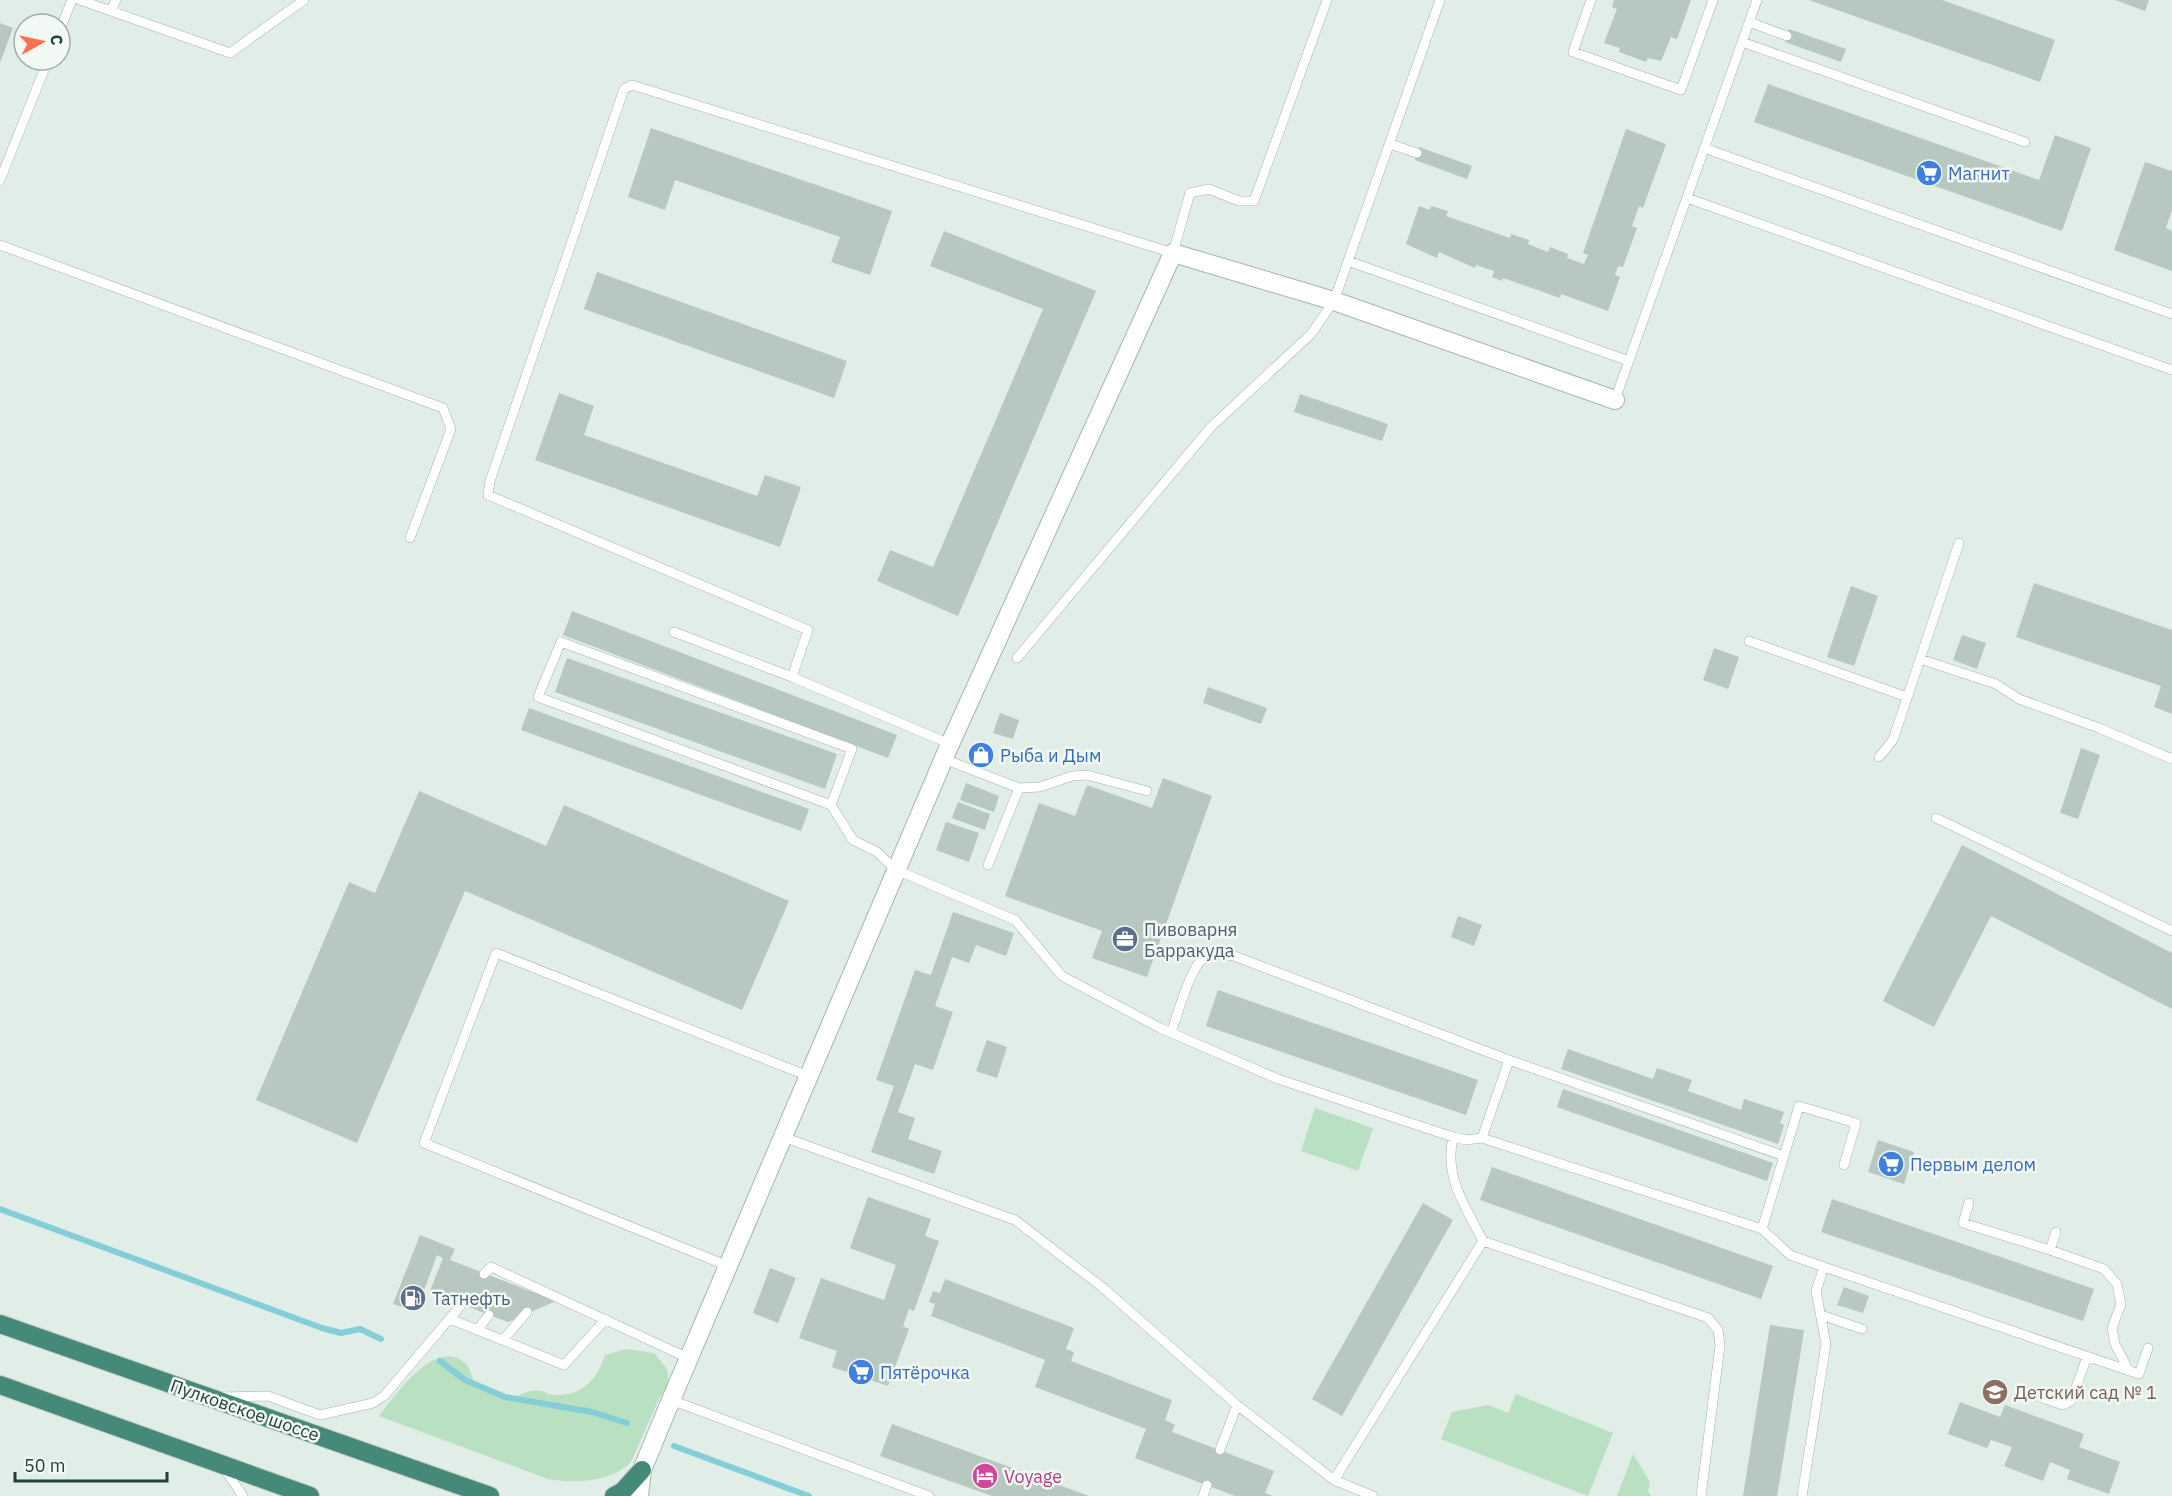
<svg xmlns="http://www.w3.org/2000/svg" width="2172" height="1496" viewBox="0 0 2172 1496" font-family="'IBM Plex Sans',sans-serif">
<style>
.green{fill:#b8e0c1}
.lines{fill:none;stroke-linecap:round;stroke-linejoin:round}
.stream{stroke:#84ced7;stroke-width:6}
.building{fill:#b6c8c0}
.service-casing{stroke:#a3b5ae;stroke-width:10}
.minor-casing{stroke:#a3b5ae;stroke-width:20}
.trunk-casing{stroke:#c1c9c6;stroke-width:20}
.service{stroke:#fff;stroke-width:9}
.minor{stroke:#fff;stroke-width:18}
.trunk{stroke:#458a78;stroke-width:18}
.labels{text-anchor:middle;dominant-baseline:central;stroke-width:5;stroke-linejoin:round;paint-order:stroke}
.shop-label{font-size:18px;fill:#366cbe;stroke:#f2f9f5;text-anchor:start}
.service-label{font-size:18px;fill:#4e5e75;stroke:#f2f9f5;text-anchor:start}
.education-label{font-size:18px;fill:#785e54;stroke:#f2f9f5;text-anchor:start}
.street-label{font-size:18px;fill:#203f35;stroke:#f2f9f5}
.hotel-label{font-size:18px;fill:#b23c85;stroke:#f2f9f5;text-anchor:start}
</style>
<rect width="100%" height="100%" fill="#e1ede7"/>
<path class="green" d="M1315 1108 1373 1128 1358 1171 1301 1151Z
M626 1349 654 1353 667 1369 669 1384 659 1399 631 1462C611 1482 575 1484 548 1479L379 1416C394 1396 436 1336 465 1363 470 1367 472 1378 475 1384L514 1398C522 1394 531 1389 541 1391 546 1392 549 1395 554 1395 582 1396 597 1380 605 1355Z
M1516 1394 1613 1433 1588 1496 1441 1439 1452 1412 1488 1405 1508 1413Z
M1633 1454 1650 1482 1648 1491 1651 1496H1617Z"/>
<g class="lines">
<path class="stream" d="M0 1209 322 1328 341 1333 360 1329 381 1339
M440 1361 465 1380 505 1397 592 1412 627 1423
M674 1446 809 1496"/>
</g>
<path class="building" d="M1614 0H1691L1677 39 1671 37 1661 61 1648 58 1646 62 1619 52 1620 48 1604 43 1617 9 1612 7Z
M1809 0H1942L2055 40 2040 82Z
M2115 0H2149L2145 11Z
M0 23 13 28 0 63Z
M1789 29 1846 49 1841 62 1785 42Z
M1768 84 2039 180 2055 135 2091 148 2062 231 1754 122Z
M651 128 892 211 870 275 831 262 840 237 675 180 665 210 628 197Z
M1626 129 1666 144 1643 208 1639 206 1632 226 1637 228 1623 267 1618 266 1615 275 1620 277 1608 311 1561 294 1560 298 1503 278 1502 281 1492 277 1494 271 1476 265 1475 268 1439 252 1437 258 1406 244 1419 206 1430 210 1431 206 1448 211 1446 216 1510 238 1511 234 1529 240 1528 244 1548 252 1550 247 1568 254 1567 258 1584 264 1588 255 1583 253Z
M1419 147 1472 166 1467 179 1415 160Z
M2145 162 2172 171V210L2166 228 2172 231V271L2114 250Z
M944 231 1096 291 958 616 877 581 890 550 933 567 1043 309 930 266Z
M597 272 847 361 834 398 584 309Z
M559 393 594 406 584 435 757 496 765 475 801 487 780 547 535 460Z
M1300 394 1388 424 1382 441 1294 412Z
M2034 583 2172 630V714L2154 707 2161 686 2016 637Z
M1851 586 1878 596 1854 666 1827 657Z
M572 611 897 735 888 758 563 635Z
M1962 635 1986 643 1977 669 1953 660Z
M1714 648 1739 657 1728 689 1703 680Z
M567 658 837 754 825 789 555 692Z
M1208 687 1267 708 1261 724 1203 703Z
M529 708 809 809 801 831 521 730Z
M1000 713 1019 720 1013 739 993 733Z
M2081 748 2100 755 2078 819 2060 813Z
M1163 778 1212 796 1147 977 1092 958 1102 931 1005 896 1039 803 1075 816 1087 785 1152 808Z
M966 783 999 796 994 812 960 800Z
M419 791 546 846 564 805 789 901 742 1010 465 891 357 1143 256 1100 349 882 375 893Z
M958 802 990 814 985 830 952 818Z
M946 822 979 833 969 862 936 850Z
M1962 845 2172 953V1009L1991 916 1934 1027 1883 1001Z
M953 912 1014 933 1006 956 976 945 969 963 952 957 935 1006 953 1012 933 1070 915 1064 898 1112 915 1118 908 1139 942 1151 934 1174 871 1152 894 1086 876 1080 915 970 931 975Z
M1458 916 1482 925 1474 946 1451 937Z
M1218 990 1478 1080 1466 1115 1206 1026Z
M987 1040 1007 1047 997 1078 976 1071Z
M1568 1049 1653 1079 1657 1068 1692 1080 1688 1091 1741 1110 1744 1099 1784 1112 1780 1123 1784 1125 1778 1144 1561 1069Z
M1563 1089 1773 1163 1767 1181 1557 1107Z
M1878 1140 1914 1152 1904 1184 1868 1172Z
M1492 1167 1773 1266 1761 1299 1480 1200Z
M868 1197 931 1219 925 1236 939 1241 914 1311 909 1309 903 1326 909 1329 888 1386 832 1367 837 1351 799 1338 821 1278 884 1300 896 1265 850 1248Z
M1832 1199 2094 1289 2083 1321 1821 1232Z
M1423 1203 1453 1220 1342 1416 1312 1399Z
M420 1235 455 1249 450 1260 556 1301 508 1322 489 1315 430 1291 443 1258 437 1255 416 1312 393 1304Z
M770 1268 796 1278 778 1323 753 1313Z
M945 1279 1074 1328 1066 1349 1074 1352 1071 1361 1172 1400 1165 1420 1175 1425 1172 1432 1274 1471 1265 1493 1273 1496H1235L1135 1458 1146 1429 1035 1387 1045 1360 931 1316 935 1304 929 1302 933 1291 940 1293Z
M1844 1287 1869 1296 1863 1313 1837 1305Z
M1770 1325 1804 1330 1798 1369 1777 1496H1743Z
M1960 1402 2000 1417 2005 1405 2084 1434 2079 1447 2120 1462 2109 1494 2067 1479 2070 1470 2050 1462 2043 1481 2004 1466 2012 1447 1991 1440 1987 1448 1948 1434Z
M892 1424 1089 1496H992L880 1456Z"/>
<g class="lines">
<defs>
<path id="service" d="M80 0 230 53 304 0
M1591 0 1573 52 1681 90 1713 0
M111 11 116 0
M1749 22 1787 36
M60 29 72 0
M1742 42 2025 142
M1390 144 1417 153
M1704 148 2172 314
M0 180 48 60
M1687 198 2172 370
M0 245 443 408 451 429 410 538
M1348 261 1629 361
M1615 400 1757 0
M674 632 792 677 950 744
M1749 641 1907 697
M1017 658 1211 427 1311 334 1334 301 1440 0
M1920 659 1996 684 2019 699 2099 728 2172 759
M792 677 808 630 488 495 490 481 624 89 632 85 1173 253 1190 193 1209 189 1239 201H1254L1327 0
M1879 757 1893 740 1959 543
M944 759 1019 788 1040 787 1072 776 1087 775 1147 791
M831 805 852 749 561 642 538 697 831 805 853 840 877 852 896 870 1015 920 1062 976 1160 1028 1278 1079 1453 1137 1466 1140 1482 1138 1762 1229 1790 1255 1824 1267 1816 1291 1826 1344 1802 1496
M1936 818 2172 931
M988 865 1019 788
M1171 1033C1177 1017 1191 962 1206 957 1215 953 1225 955 1234 956L1509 1060
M783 1137 1015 1220 1102 1287 1237 1405 1334 1480 1373 1496
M1453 1137C1444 1178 1465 1205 1483 1241
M1482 1138 1509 1060 1784 1156
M1969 1203 1963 1223 2050 1250 2056 1232
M1762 1229 1799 1106 1856 1123 1844 1165
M2050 1250 2104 1269 2117 1284 2121 1304 2112 1328 2115 1344 2129 1371
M728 1266 424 1143 496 953 808 1076
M1824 1267 2139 1374 2148 1348
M484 1274 491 1267 688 1358
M1821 1315 1862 1329
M450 1319 564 1365 606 1319
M478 1329 489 1315
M503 1340 527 1312
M2026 1392 2063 1405 2071 1401 2087 1357
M222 1397 268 1396 320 1415 373 1403 384 1396 462 1304
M671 1400 929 1496
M1220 1450 1237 1405
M223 1467 243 1496
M1334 1480 1483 1241 1708 1318 1718 1330 1720 1345 1701 1496
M1203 1496 1207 1485"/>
<path id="minor" d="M639 1496 642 1470 671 1400 950 744 1173 253 1334 301 1615 400"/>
<path id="trunk" d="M0 1324 490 1496
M0 1385 310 1496
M614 1496 623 1491 642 1470"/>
</defs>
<use href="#service" class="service-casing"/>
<use href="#minor" class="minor-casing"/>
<use href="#trunk" class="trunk-casing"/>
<use href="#service" class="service"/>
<use href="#minor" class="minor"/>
<use href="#trunk" class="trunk"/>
</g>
<defs>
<symbol id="supermarket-disc" viewBox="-11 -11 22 22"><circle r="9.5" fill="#3f7fe0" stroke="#f2f9f5"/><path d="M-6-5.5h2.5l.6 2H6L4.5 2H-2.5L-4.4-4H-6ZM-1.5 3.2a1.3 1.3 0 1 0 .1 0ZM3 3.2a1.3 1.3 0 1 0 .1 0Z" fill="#fff"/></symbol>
<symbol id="shop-disc" viewBox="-11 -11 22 22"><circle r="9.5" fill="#3f7fe0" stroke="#f2f9f5"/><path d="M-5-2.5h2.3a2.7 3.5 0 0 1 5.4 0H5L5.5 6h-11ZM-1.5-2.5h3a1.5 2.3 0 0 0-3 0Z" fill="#fff"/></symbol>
<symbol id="office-disc" viewBox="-11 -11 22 22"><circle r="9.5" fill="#5c6f8a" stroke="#f2f9f5"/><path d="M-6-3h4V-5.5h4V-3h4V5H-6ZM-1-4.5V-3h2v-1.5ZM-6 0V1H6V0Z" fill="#fff"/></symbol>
<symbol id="fuel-disc" viewBox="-11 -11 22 22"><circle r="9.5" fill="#5c6f8a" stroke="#f2f9f5"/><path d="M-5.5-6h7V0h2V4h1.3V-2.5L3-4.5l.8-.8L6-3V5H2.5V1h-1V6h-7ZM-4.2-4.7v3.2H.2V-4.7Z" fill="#fff"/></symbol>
<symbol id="school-disc" viewBox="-11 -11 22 22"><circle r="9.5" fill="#8d6e63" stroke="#f2f9f5"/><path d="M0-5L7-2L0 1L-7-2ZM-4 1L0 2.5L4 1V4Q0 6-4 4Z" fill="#fff"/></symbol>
<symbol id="hotel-disc" viewBox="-11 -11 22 22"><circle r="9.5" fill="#d1479c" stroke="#f2f9f5"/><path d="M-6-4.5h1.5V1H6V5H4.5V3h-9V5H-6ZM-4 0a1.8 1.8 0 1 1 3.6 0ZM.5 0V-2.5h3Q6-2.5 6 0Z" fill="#fff"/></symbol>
</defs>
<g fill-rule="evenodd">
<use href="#supermarket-disc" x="1914" y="158" width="30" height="30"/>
<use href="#shop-disc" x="966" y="740" width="30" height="30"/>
<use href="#office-disc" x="1110" y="924" width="30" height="30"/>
<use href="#supermarket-disc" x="1876" y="1149" width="30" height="30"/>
<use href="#fuel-disc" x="398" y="1283" width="30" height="30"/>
<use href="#supermarket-disc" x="846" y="1357" width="30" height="30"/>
<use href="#school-disc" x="1980" y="1377" width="30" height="30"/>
<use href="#hotel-disc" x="970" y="1461" width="30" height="30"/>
</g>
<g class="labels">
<g class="shop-label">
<text x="1948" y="173">Магнит</text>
<text x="1000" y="755">Рыба и Дым</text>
<text x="1910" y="1164">Первым делом</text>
<text x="880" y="1372">Пятёрочка</text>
</g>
<g class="service-label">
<text x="1144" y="929">Пивоварня<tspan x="1144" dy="21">Барракуда</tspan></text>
<text x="432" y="1298">Татнефть</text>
</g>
<g class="education-label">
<text x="2014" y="1392">Детский сад № 1</text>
</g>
<g class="street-label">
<text transform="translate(245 1410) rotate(19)">Пулковское шоссе</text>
</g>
<g class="hotel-label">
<text x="1004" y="1476">Voyage</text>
</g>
</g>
<g transform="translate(42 42) rotate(82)"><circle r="28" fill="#f2f9f5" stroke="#9eafa8" stroke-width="1.5"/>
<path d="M0-4.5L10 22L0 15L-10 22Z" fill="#fe714e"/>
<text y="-9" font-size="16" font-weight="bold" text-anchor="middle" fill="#203f35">С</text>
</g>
<path d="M15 1472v9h152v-9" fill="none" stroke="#203f35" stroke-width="3"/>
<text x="24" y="1472" font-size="18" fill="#203f35" stroke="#f2f9f5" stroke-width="4.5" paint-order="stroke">50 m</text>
</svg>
